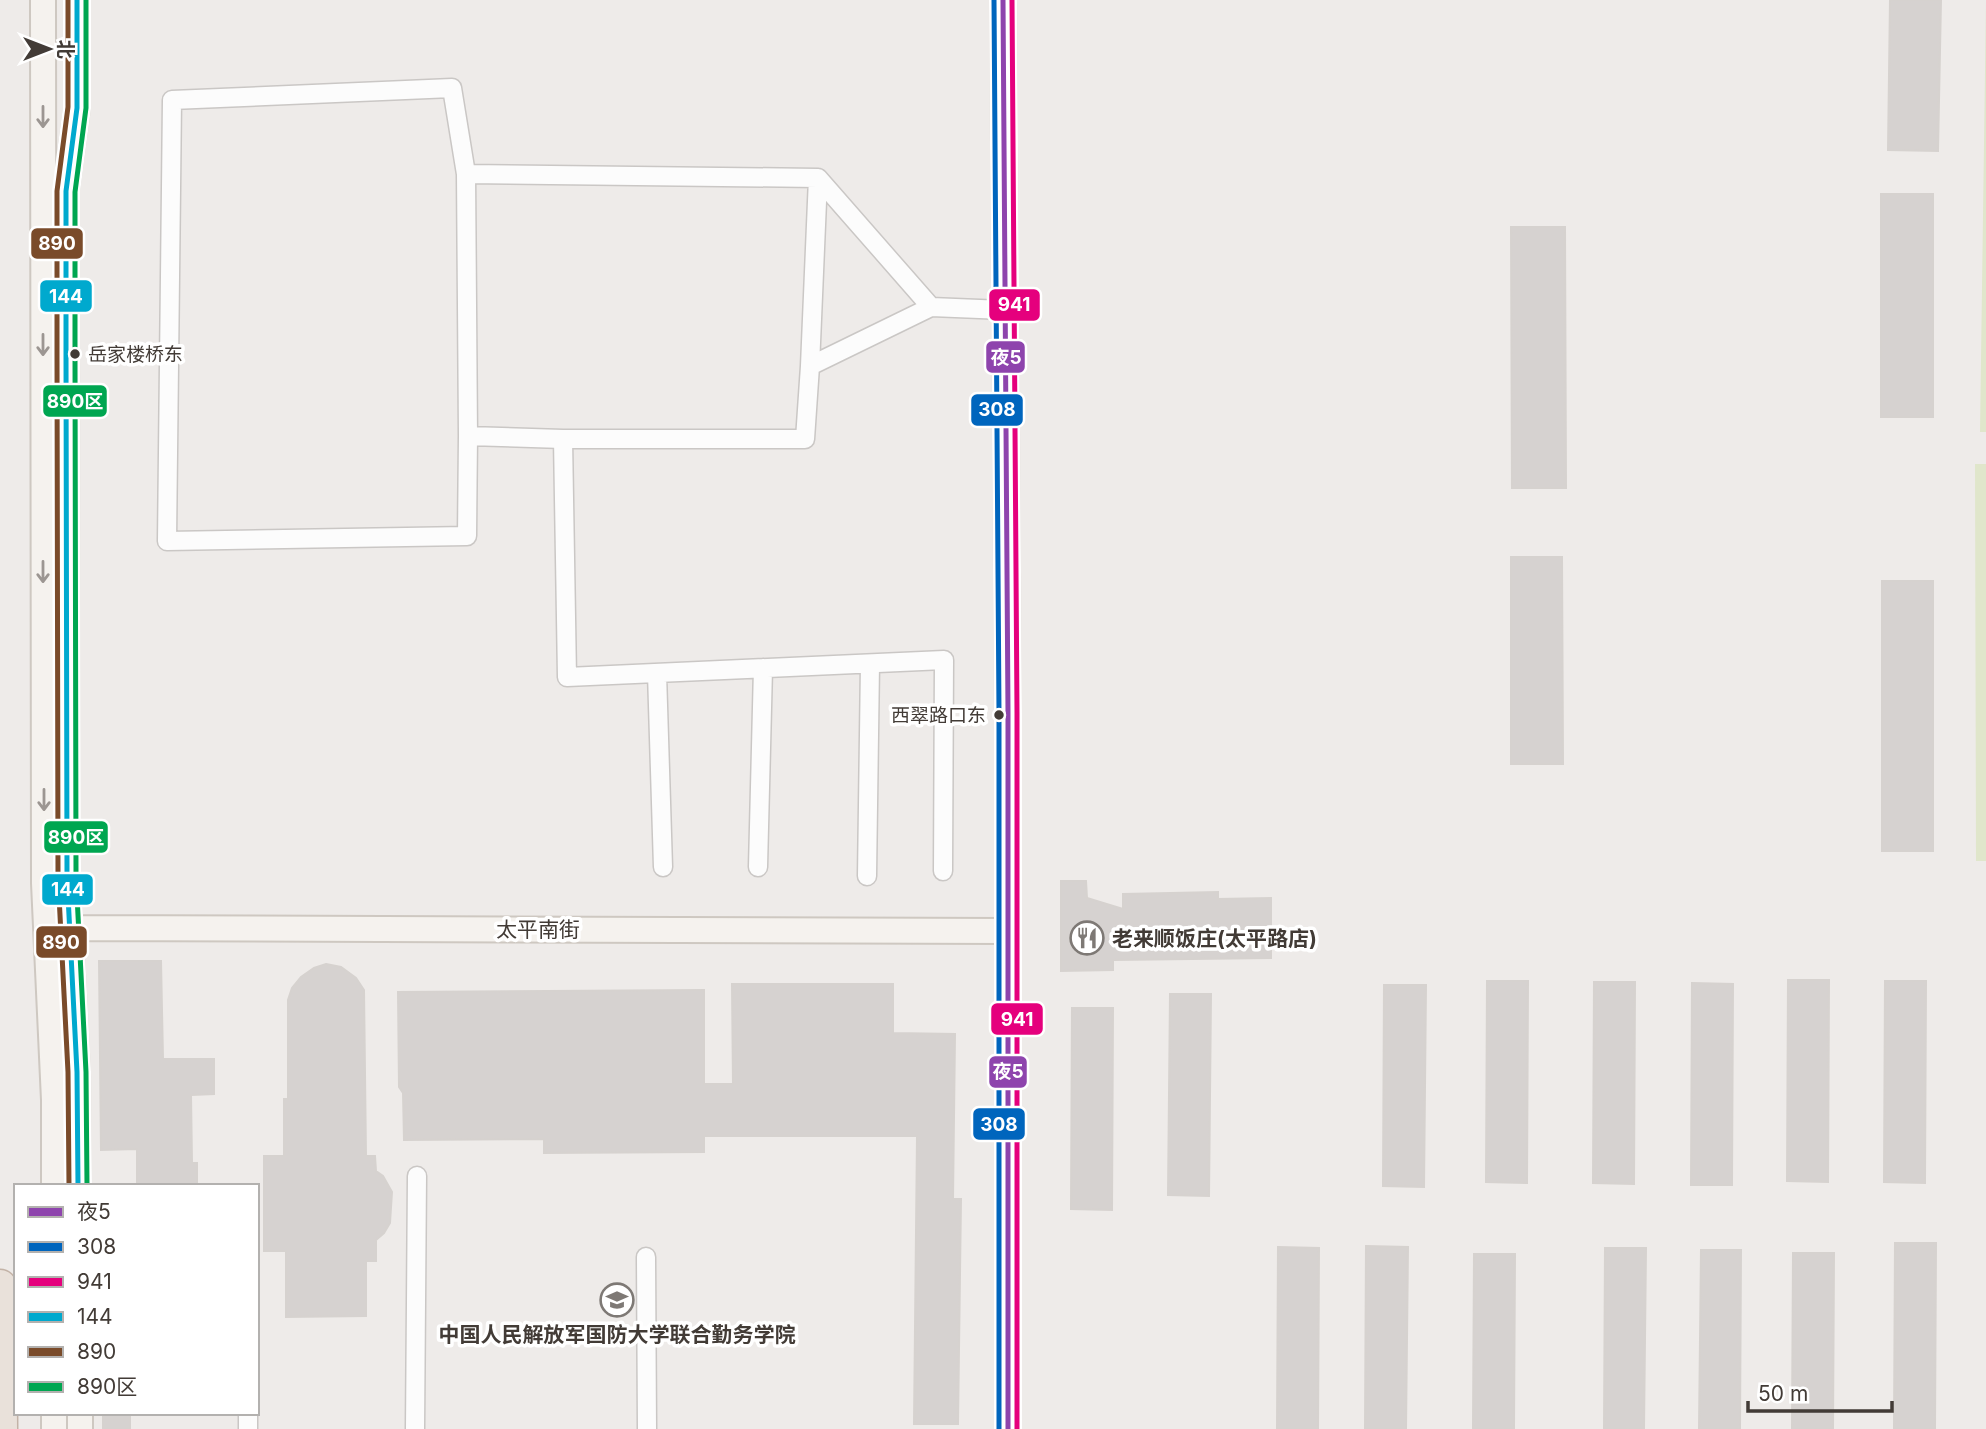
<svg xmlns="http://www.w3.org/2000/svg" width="1986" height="1429" viewBox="0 0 1986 1429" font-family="Inter,'Noto Sans SC',sans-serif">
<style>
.green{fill:#e0e6cb}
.building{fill:#d6d2d0;stroke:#d6d2cf;stroke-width:2}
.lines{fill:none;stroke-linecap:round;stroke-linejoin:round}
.street-casing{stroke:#cac7c5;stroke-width:21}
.secondary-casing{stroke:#cec8c1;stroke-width:28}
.highway-casing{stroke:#c3b3a7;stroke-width:35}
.street{stroke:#fcfcfc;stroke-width:18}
.secondary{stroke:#f5f2ee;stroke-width:24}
.highway{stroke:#e9e1da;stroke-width:32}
.bus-1-casing{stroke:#fff;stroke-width:10}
.bus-2-casing{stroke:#fff;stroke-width:10}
.bus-3-casing{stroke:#fff;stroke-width:10}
.bus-4-casing{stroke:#fff;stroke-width:10}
.bus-5-casing{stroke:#fff;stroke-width:10}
.bus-6-casing{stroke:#fff;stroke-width:10}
.bus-1{stroke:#8e44ad;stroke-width:5}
.bus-2{stroke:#0065bd;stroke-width:5}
.bus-3{stroke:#e5007d;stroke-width:5}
.bus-4{stroke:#00a9ce;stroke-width:5}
.bus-5{stroke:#7a4b2a;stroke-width:5}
.bus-6{stroke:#00a651;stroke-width:5}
.oneway{stroke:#9c9692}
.bus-dot{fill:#423b36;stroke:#fff;stroke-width:2.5}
.labels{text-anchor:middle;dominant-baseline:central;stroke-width:7;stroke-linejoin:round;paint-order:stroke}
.bus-label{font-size:19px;fill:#423b36;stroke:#fff;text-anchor:start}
.street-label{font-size:21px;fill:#423b36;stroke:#fff}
.poi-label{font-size:21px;font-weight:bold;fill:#423b36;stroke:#fff;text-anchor:start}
.line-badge{stroke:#fff;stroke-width:2.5}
.badge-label{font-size:19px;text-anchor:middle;font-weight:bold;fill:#fff}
</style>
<rect width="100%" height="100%" fill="#eeebe9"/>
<path class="green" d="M1986 0V432H1980Z
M1975 464H1986V861H1976Z"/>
<path class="building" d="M1890 0H1941L1938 151 1888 150Z
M1881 194H1933V417H1881Z
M1511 227H1565L1566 488H1512Z
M1511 557H1562L1563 764H1511Z
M1882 581H1933V851H1882Z
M1061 881H1086L1087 898 1123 909V894L1218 892V899L1271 898V958L1113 960V970L1061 971Z
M99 961H161L163 1059H214V1094L191 1095 192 1163H197V1186H137V1149L101 1150Z
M326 964 341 967 356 978 364 990 366 1156H375L376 1171 383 1176 392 1192 390 1223 384 1233 376 1240V1261H366V1316L286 1317V1251H264V1156H284V1099H288V1000L292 988 301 977 314 968Z
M1788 980H1829L1828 1182 1787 1181Z
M1487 981H1528L1527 1183 1486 1182Z
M1885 981H1926L1925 1183 1884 1182Z
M1594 982H1635L1634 1184 1593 1183Z
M1692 983 1733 984 1732 1185H1691Z
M732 984H893V1033L955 1034 953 1199H961L958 1424H914L917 1136H704V1152L544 1153V1139L404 1140 403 1093 399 1087 398 992 704 990V1084H733Z
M1384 985H1426L1424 1187 1383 1186Z
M1170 994H1211L1209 1196 1168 1195Z
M1072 1008H1113L1112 1210 1071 1209Z
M1895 1243H1936L1935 1429H1894Z
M1366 1246 1408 1247 1406 1429H1365Z
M1278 1247 1319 1248 1318 1429H1277Z
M1605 1248H1646L1644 1429H1604Z
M1701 1250H1741L1740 1429H1699Z
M1793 1253H1834L1833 1429H1792Z
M1474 1254H1515L1514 1429H1473Z
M103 1413H130V1429H103Z"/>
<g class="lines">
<defs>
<path id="street" d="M466 174 468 436
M810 366 818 178
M563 439 468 436 467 536 167 541 172 100 452 88 466 174 818 178 931 307
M657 673 663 867
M758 867 763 668
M943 871 944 660 567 677 563 439H805L810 366 931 307 1004 310
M867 876 870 664
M646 1257 647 1429
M248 1429V1415
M415 1429 417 1176"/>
<path id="secondary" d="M43 0 44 883 54 1100V1186
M77 0V108L66 191V355L67 876 77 1072 78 1186
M1003 0 1008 713V1429
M70 928 1007 931
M54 1413V1429
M80 1413V1429"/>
<path id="highway" d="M0 1286 1 1429"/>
</defs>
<use href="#street" class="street-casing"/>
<use href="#secondary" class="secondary-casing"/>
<use href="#highway" class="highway-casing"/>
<use href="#street" class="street"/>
<use href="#secondary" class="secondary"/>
<use href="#highway" class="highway"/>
<defs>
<path id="bus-1" d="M1003 0 1008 713V1429"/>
<path id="bus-2" d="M994 0 999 713V1429"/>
<path id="bus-3" d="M1012 0 1017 713V1429"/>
<path id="bus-4" d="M77 0V108L66 191V355L67 876 77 1072 78 1186"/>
<path id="bus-5" d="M68 0V107L57 191V355L58 876 68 1072 69 1186"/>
<path id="bus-6" d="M86 0V108L75 192V355L76 876 86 1072 87 1186"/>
</defs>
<use href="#bus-1" class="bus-1-casing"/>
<use href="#bus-2" class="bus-2-casing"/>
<use href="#bus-3" class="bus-3-casing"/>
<use href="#bus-4" class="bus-4-casing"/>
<use href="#bus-5" class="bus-5-casing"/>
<use href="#bus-6" class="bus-6-casing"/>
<use href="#bus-1" class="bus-1"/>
<use href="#bus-2" class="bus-2"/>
<use href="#bus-3" class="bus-3"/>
<use href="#bus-4" class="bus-4"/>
<use href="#bus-5" class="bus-5"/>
<use href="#bus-6" class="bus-6"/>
</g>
<defs><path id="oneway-shaft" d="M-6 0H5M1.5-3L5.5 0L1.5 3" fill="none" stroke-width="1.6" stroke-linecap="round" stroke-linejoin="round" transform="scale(1.75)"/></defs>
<g class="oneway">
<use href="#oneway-shaft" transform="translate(43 117) rotate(90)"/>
<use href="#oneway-shaft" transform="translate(43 345) rotate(90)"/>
<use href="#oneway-shaft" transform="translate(43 572) rotate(90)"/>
<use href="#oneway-shaft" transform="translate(44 800) rotate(90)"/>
</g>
<defs>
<symbol id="restaurant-ring" viewBox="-11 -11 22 22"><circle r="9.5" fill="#fff" stroke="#7e7975" stroke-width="1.5"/><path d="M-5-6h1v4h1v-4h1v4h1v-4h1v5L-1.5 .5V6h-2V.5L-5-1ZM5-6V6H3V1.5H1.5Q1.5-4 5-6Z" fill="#7e7975"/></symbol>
<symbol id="university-ring" viewBox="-11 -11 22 22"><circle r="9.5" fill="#fff" stroke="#7e7975" stroke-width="1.5"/><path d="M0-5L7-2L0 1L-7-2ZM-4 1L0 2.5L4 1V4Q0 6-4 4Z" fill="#7e7975"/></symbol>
</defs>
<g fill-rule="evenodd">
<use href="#restaurant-ring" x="1068" y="919" width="38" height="38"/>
<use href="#university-ring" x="598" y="1281" width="38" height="38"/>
</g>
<g class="bus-dot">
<circle cx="75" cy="354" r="6"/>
<circle cx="999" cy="715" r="6"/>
</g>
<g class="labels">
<g class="bus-label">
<text x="88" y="354">岳家楼桥东</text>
<text x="986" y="715" text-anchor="end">西翠路口东</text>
</g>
<g class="street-label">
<text x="538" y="929">太平南街</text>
</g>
<g class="poi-label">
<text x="1112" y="938">老来顺饭庄(太平路店)</text>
<text x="617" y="1334" text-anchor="middle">中国人民解放军国防大学联合勤务学院</text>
</g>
</g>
<g class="line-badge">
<rect x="30" y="227" width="54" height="33" rx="7" fill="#7a4b2a"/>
<rect x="39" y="279" width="54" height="34" rx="7" fill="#00a9ce"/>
<rect x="988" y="288" width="53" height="34" rx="7" fill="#e5007d"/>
<rect x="985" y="340" width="41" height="34" rx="7" fill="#8e44ad"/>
<rect x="42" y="384" width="66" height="34" rx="7" fill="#00a651"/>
<rect x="970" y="393" width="54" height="34" rx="7" fill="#0065bd"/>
<rect x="43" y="820" width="66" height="34" rx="7" fill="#00a651"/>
<rect x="41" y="873" width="53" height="33" rx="7" fill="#00a9ce"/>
<rect x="35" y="925" width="53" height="34" rx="7" fill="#7a4b2a"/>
<rect x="990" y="1002" width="54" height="34" rx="7" fill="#e5007d"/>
<rect x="988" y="1055" width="40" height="34" rx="7" fill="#8e44ad"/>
<rect x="972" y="1107" width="54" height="34" rx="7" fill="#0065bd"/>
</g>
<g class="badge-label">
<text x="57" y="250">890</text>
<text x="66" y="303">144</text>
<text x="1014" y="311">941</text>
<text x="1006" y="364">夜5</text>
<text x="75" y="408">890区</text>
<text x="997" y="416">308</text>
<text x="76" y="844">890区</text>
<text x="68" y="896">144</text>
<text x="61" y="949">890</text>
<text x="1017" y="1026">941</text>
<text x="1008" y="1078">夜5</text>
<text x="999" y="1131">308</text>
</g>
<rect x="14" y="1184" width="245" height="231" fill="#ffffff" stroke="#b3b1af" stroke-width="2"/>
<rect x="28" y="1207" width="35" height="10" fill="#8e44ad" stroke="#b3b1af" stroke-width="2"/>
<text x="77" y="1219" font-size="21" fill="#423b36">夜5</text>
<rect x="28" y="1242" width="35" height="10" fill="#0065bd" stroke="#b3b1af" stroke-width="2"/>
<text x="77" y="1254" font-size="21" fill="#423b36">308</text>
<rect x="28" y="1277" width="35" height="10" fill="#e5007d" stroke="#b3b1af" stroke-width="2"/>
<text x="77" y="1289" font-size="21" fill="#423b36">941</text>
<rect x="28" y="1312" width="35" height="10" fill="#00a9ce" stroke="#b3b1af" stroke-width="2"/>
<text x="77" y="1324" font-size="21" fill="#423b36">144</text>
<rect x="28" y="1347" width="35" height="10" fill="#7a4b2a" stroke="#b3b1af" stroke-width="2"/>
<text x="77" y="1359" font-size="21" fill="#423b36">890</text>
<rect x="28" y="1382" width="35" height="10" fill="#00a651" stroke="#b3b1af" stroke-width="2"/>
<text x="77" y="1394" font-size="21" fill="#423b36">890区</text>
<g transform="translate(49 49) rotate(90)" stroke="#ffffff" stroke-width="5" paint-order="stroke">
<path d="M0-5L12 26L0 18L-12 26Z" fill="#423b36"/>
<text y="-10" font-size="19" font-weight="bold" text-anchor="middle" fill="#423b36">北</text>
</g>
<path d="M1748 1401v10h144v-10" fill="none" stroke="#423b36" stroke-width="3.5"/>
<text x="1758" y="1401" font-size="21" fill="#423b36" stroke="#ffffff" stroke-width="5" paint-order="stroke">50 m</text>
</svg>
